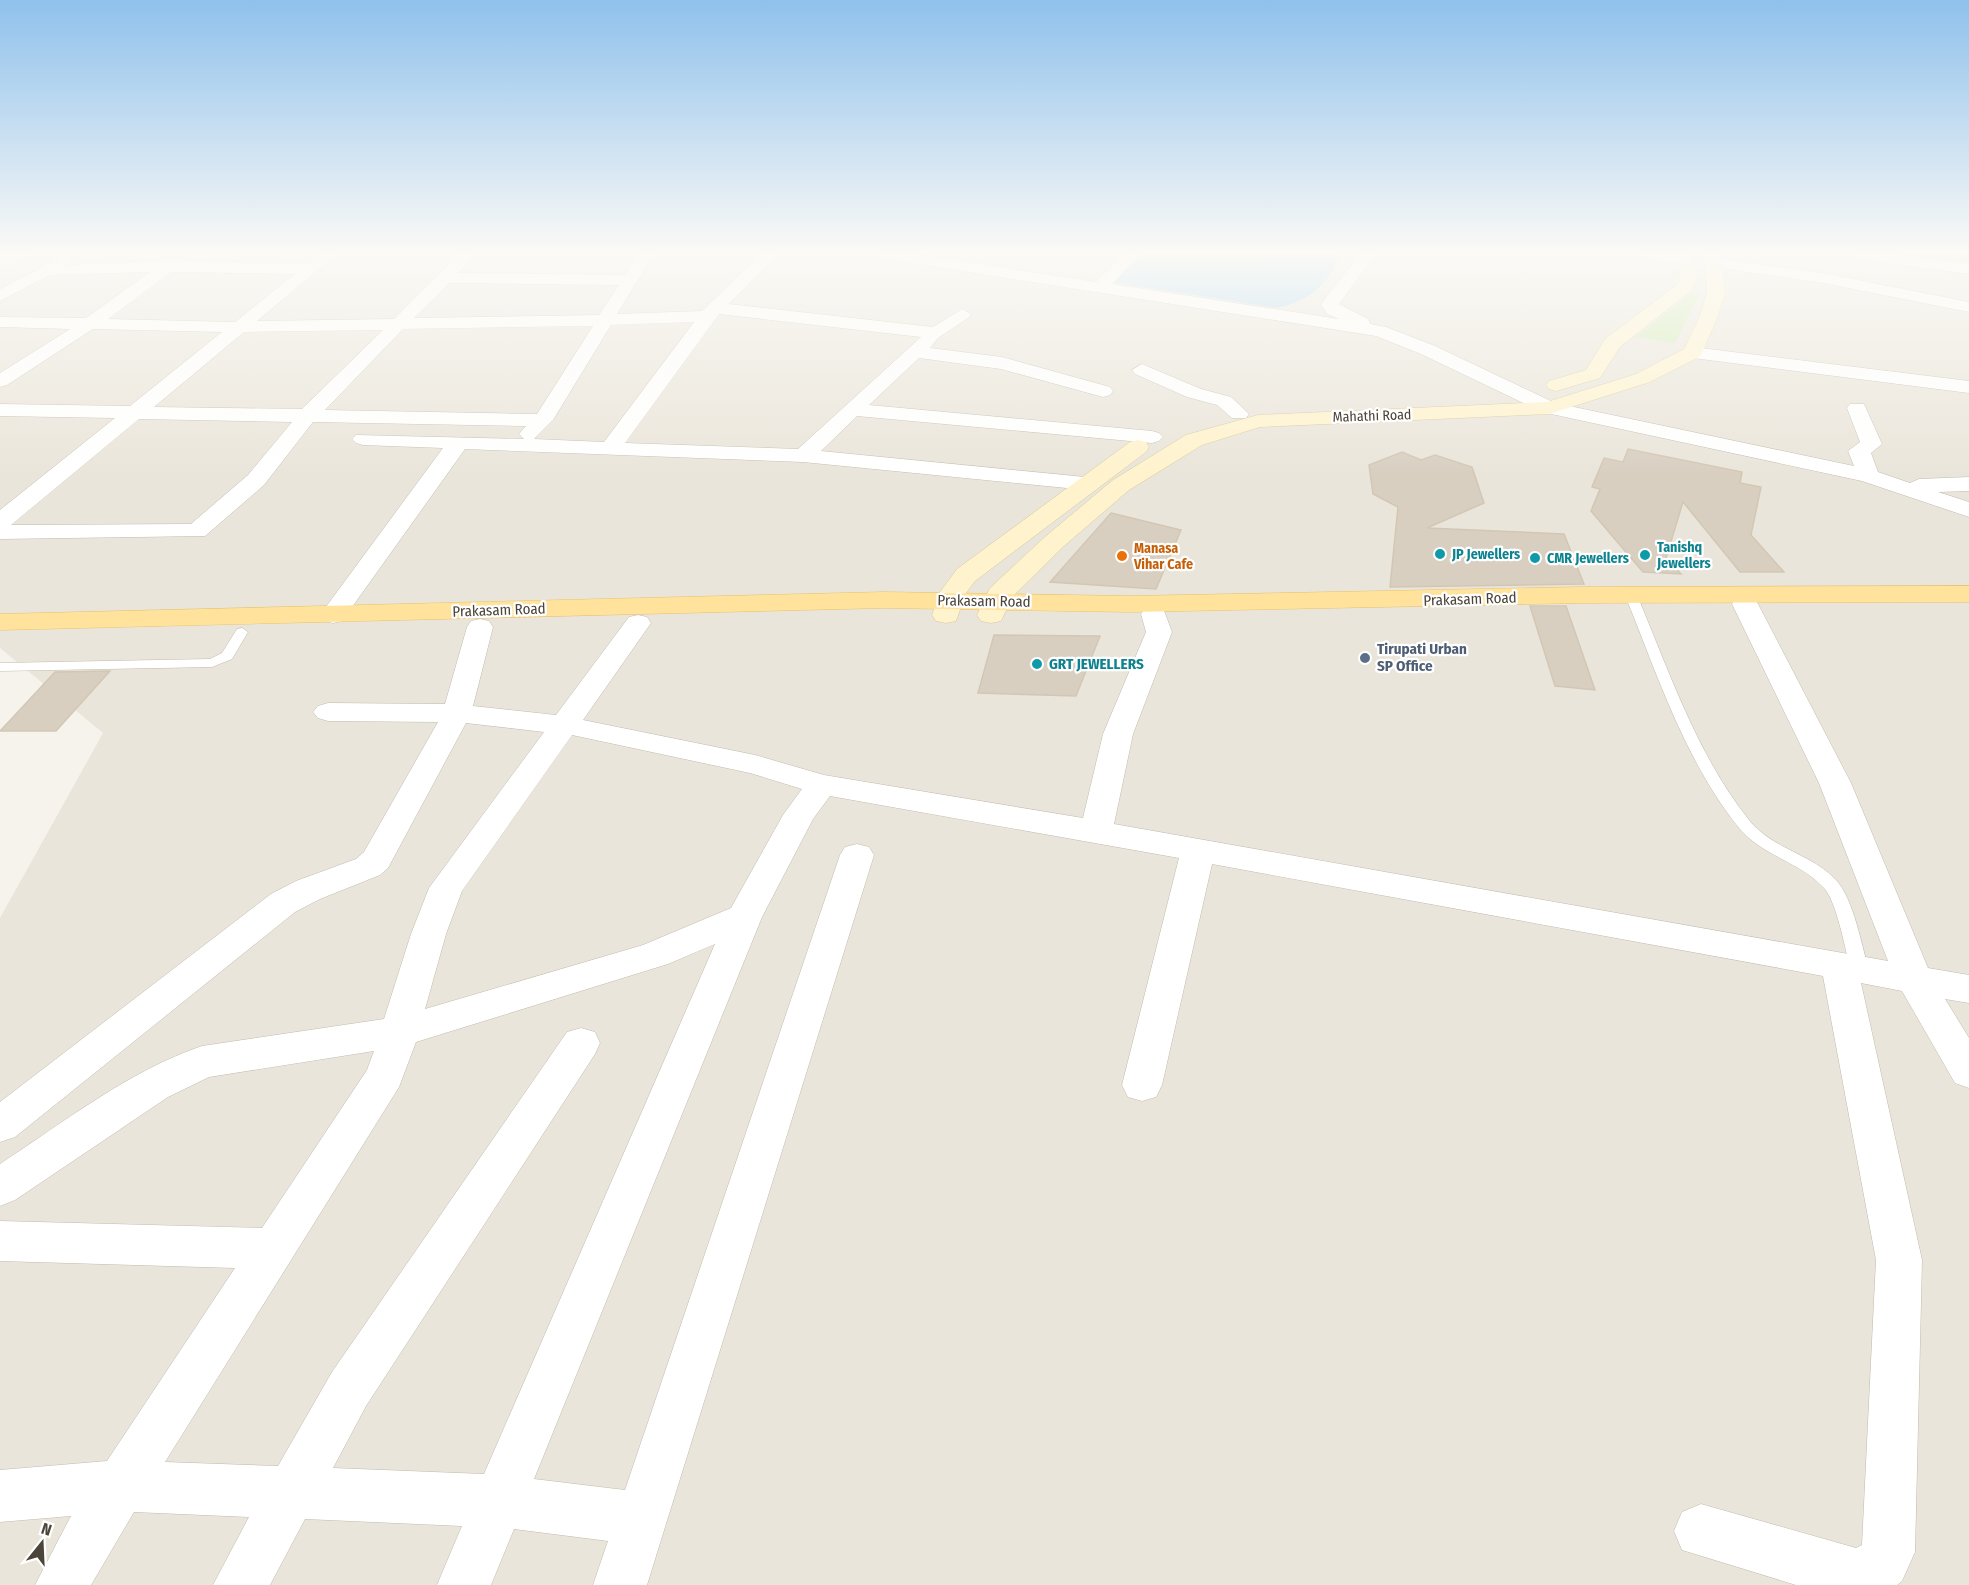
<svg xmlns="http://www.w3.org/2000/svg" width="1969" height="1585" viewBox="0 0 1969 1585" font-family="'Fira Sans Condensed',sans-serif">
<style>
.residential{fill:#eae5da}
.green{fill:#d2eab5}
.water{fill:#a9d4f2}
.building{fill:#d8cfc1;stroke:#d3c7b4;stroke-width:1.5}
.lines{fill:none;stroke-linecap:round;stroke-linejoin:round}
.lane-casing{stroke:#c2bbae;stroke-width:1}
.street-casing{stroke:#c2bbae;stroke-width:1}
.secondary-casing{stroke:#d6c79b;stroke-width:1}
.primary-casing{stroke:#e6c16a;stroke-width:1}
.lane{fill:#fff;fill-rule:evenodd}
.street{fill:#fff;fill-rule:evenodd}
.secondary{fill:#fff3cd;fill-rule:evenodd}
.primary{fill:#ffe39c;fill-rule:evenodd}
.culture-dot{fill:#0f9aa8;stroke:#fff;stroke-width:2}
.food-dot{fill:#e8710a;stroke:#fff;stroke-width:2}
.service-dot{fill:#5c6f8a;stroke:#fff;stroke-width:2}
.labels{text-anchor:middle;dominant-baseline:central;stroke-width:4.5;stroke-linejoin:round;paint-order:stroke}
.far-street-label{font-size:14px;fill:#4b4439;stroke:#fff}
.far-culture-label{font-size:14px;font-weight:bold;fill:#0d838f;stroke:#fff;text-anchor:start}
.far-food-label{font-size:14px;font-weight:bold;fill:#c56008;stroke:#fff;text-anchor:start}
.street-label{font-size:15px;fill:#4b4439;stroke:#fff}
.service-label{font-size:15px;font-weight:bold;fill:#4e5e75;stroke:#fff;text-anchor:start}
.culture-label{font-size:15px;font-weight:bold;fill:#0d838f;stroke:#fff;text-anchor:start}
</style>
<rect width="100%" height="100%" fill="#f6f3ec"/>
<path class="residential" d="M31 254H1969V1585H0V918L103 733 0 648V270Z"/>
<path class="green" d="M1899 254H1969V263Z
M1692 293 1699 294 1675 343 1636 337Z"/>
<path class="water" d="M1144 254H1340C1328 285 1310 301 1276 308L1111 282Z"/>
<path class="building" d="M1628 449 1742 472 1740 483 1761 487 1751 535 1784 572H1740L1683 502 1666 558 1681 574 1643 572 1591 511 1600 489 1592 487 1604 458 1623 462Z
M1402 452 1421 460 1435 455 1472 467 1484 503 1427 528 1564 534 1584 584 1390 587 1398 507 1373 494 1369 465Z
M1111 513 1181 530 1156 589 1050 582Z
M1530 606H1566L1595 690 1555 686Z
M994 635 1100 636 1076 696 978 693Z
M110 671 56 731H0L55 672Z"/>
<g class="lines">
<defs>
<path id="lane" d="M1631 591 1637 595C1669 671 1697 755 1749 820 1772 849 1812 854 1836 880 1854 900 1861 944 1869 970L1866 975 1860 977 1854 975 1851 970C1845 950 1837 902 1824 888 1801 862 1762 856 1739 828 1685 761 1657 674 1625 595Z
M242 628 248 632 232 659 212 667 0 671V663L210 659 222 653 237 629Z"/>
<path id="street" d="M320 254H337L257 321 394 319 459 254H476L458 273 625 275 638 254H654L617 314 702 311 761 254H778L729 304 933 327 962 309 971 314 968 318 938 338 930 348 1002 357 1110 387 1113 391 1110 395 1103 397 1001 369 919 358 869 405 1152 431 1159 433 1163 437 1159 441 1152 443 857 416 821 451 1095 478 1098 483 1095 488 1087 490 803 462 465 449 342 621 333 623 324 621 320 615 443 448 363 445 356 443 352 439 356 435 524 439 519 434 526 426 313 422 264 485 205 536 0 539V510L115 418 0 416V404L130 406 222 332 93 329 7 385 0 387V373L70 329 0 327V317L86 318 150 272 50 275 0 301V289L65 255 73 260 68 265 170 260 307 264ZM171 272 295 274 235 322 108 319ZM449 283 619 285 599 315 414 318ZM719 314 921 337 798 449 625 443ZM694 322 604 442 534 439 553 420 611 325ZM593 326 537 414 325 410 403 329ZM383 330 302 409 154 407 244 332ZM139 419 292 422 248 475 191 524 11 525Z
M878 254H914L1096 282 1124 254H1140L1112 284 1339 319 1327 314 1321 304 1360 254H1376L1339 304 1368 319 1370 324 1386 327 1435 346 1555 403 1854 466 1848 451 1860 442 1847 408 1850 404H1864L1882 444 1871 453 1878 472 1910 483 1919 479 1969 477V491L1938 492 1969 502V517L1862 481 1542 412 1421 354 1376 336 886 259Z
M1640 254H1690L1693 257C1685 266 1648 262 1640 254Z
M1850 254H1890L1969 264V274L1858 259Z
M1713 258 1823 273 1969 302V312L1823 283 1707 266 1705 263Z
M1692 347 1969 381V393L1685 357 1683 353 1685 349Z
M1142 364 1201 389 1231 397 1249 414 1246 418H1232L1217 405 1187 397 1135 374 1132 370Z
M1745 596 1754 598 1758 604 1851 783 1928 968 1969 975V1003L1945 999 1969 1038V1088L1955 1083 1902 991 1861 983 1922 1260 1915 1552 1902 1581 1897 1585H1796L1682 1550 1674 1531 1682 1512 1701 1504 1856 1548 1862 1545 1876 1260 1823 976 1212 864 1162 1085 1156 1097 1142 1101 1128 1097 1122 1085 1179 858 830 796 813 819 762 917 534 1479 625 1490 840 855 845 847 857 844 869 847 874 855 647 1585H593L608 1541 514 1529 491 1585H437L462 1526 305 1519 270 1585H213L249 1517 134 1512 91 1585H35L71 1516 0 1522V1470L107 1461 235 1268 0 1261V1221L262 1228 367 1070 374 1051 209 1077 168 1097 15 1200 0 1206V1164C64 1122 129 1071 202 1046L384 1019 411 934 429 888 544 732 466 723 388 868 380 875 320 899 295 912 15 1137 0 1142V1102L271 894 296 881 356 859 364 852 438 722 328 721 318 718 313 712 318 706 328 703 445 704 467 627 471 621 480 619 489 621 493 627 473 706 556 715 629 617 638 615 647 617 651 623 583 720 755 755 824 775 1083 818 1103 734 1146 632 1141 614 1145 608 1154 606 1163 608 1172 632 1133 734 1114 824 1888 961 1819 783 1732 604 1736 598ZM572 735 750 773 802 789 783 815 731 908 643 945 425 1009 446 934 462 891ZM715 944 484 1474 333 1468 366 1406 595 1054 600 1043 595 1032 581 1028 567 1032 332 1372 278 1466 165 1462 399 1087 416 1042 668 964Z"/>
<path id="secondary" d="M1676 254H1692L1698 275 1692 290 1620 347 1600 378 1556 391 1549 389 1546 385 1549 381 1586 370 1605 339 1678 284 1680 275Z
M1701 254H1717L1723 268 1725 293 1718 316 1702 353 1699 357 1650 382 1549 414 1260 427 1202 445 1129 490 1064 546 1013 596 1001 621 991 623 981 621 977 615 990 588 1046 536 1113 480 1186 435 1258 415 1547 402 1636 374 1684 349 1700 316 1707 293 1706 268Z
M1138 440 1146 442 1149 447 1146 452 975 581 966 593 956 621 946 623 936 621 932 615 940 592 957 569 1130 442Z"/>
<path id="primary" d="M1969 586V602L1582 603 1131 612 884 608 0 630V614L884 592 1131 596 1582 587Z"/>
</defs>
<use href="#lane" class="lane-casing"/>
<use href="#street" class="street-casing"/>
<use href="#secondary" class="secondary-casing"/>
<use href="#primary" class="primary-casing"/>
<use href="#lane" class="lane"/>
<use href="#street" class="street"/>
<use href="#secondary" class="secondary"/>
<use href="#primary" class="primary"/>
</g>
<linearGradient id="sky" x2="0" y2="1"><stop stop-color="#8fc1ec"/><stop offset="0.53" stop-color="#fbfaf6"/><stop offset="1" stop-color="#fbfaf6" stop-opacity="0"/></linearGradient>
<rect width="1969" height="476" fill="url(#sky)"/>
<g class="culture-dot">
<circle cx="1440" cy="554" r="6"/>
<circle cx="1645" cy="555" r="6"/>
<circle cx="1535" cy="558" r="6"/>
<circle cx="1037" cy="664" r="6"/>
</g>
<circle class="food-dot" cx="1122" cy="556" r="6"/>
<circle class="service-dot" cx="1365" cy="658" r="6"/>
<g class="labels">
<g class="far-street-label">
<text transform="translate(1372 416) rotate(-2)">Mahathi Road</text>
</g>
<g class="far-culture-label">
<text x="1657" y="547">Tanishq<tspan x="1657" dy="16">Jewellers</tspan></text>
<text x="1452" y="554">JP Jewellers</text>
<text x="1547" y="558">CMR Jewellers</text>
</g>
<g class="far-food-label">
<text x="1134" y="548">Manasa<tspan x="1134" dy="16">Vihar Cafe</tspan></text>
</g>
<g class="street-label">
<text transform="translate(1470 599) rotate(-2)">Prakasam Road</text>
<text transform="translate(984 601) rotate(1)">Prakasam Road</text>
<text transform="translate(499 610) rotate(-2)">Prakasam Road</text>
</g>
<g class="service-label">
<text x="1377" y="649">Tirupati Urban<tspan x="1377" dy="17">SP Office</tspan></text>
</g>
<g class="culture-label">
<text x="1049" y="664">GRT JEWELLERS</text>
</g>
</g>
<g transform="translate(42 1543) rotate(18)" stroke="#ffffff" stroke-width="4.5" paint-order="stroke">
<path d="M0-4.5L10 22L0 15L-10 22Z" fill="#4b4439"/>
<text y="-9" font-size="16" font-weight="bold" text-anchor="middle" fill="#4b4439">N</text>
</g>
</svg>
